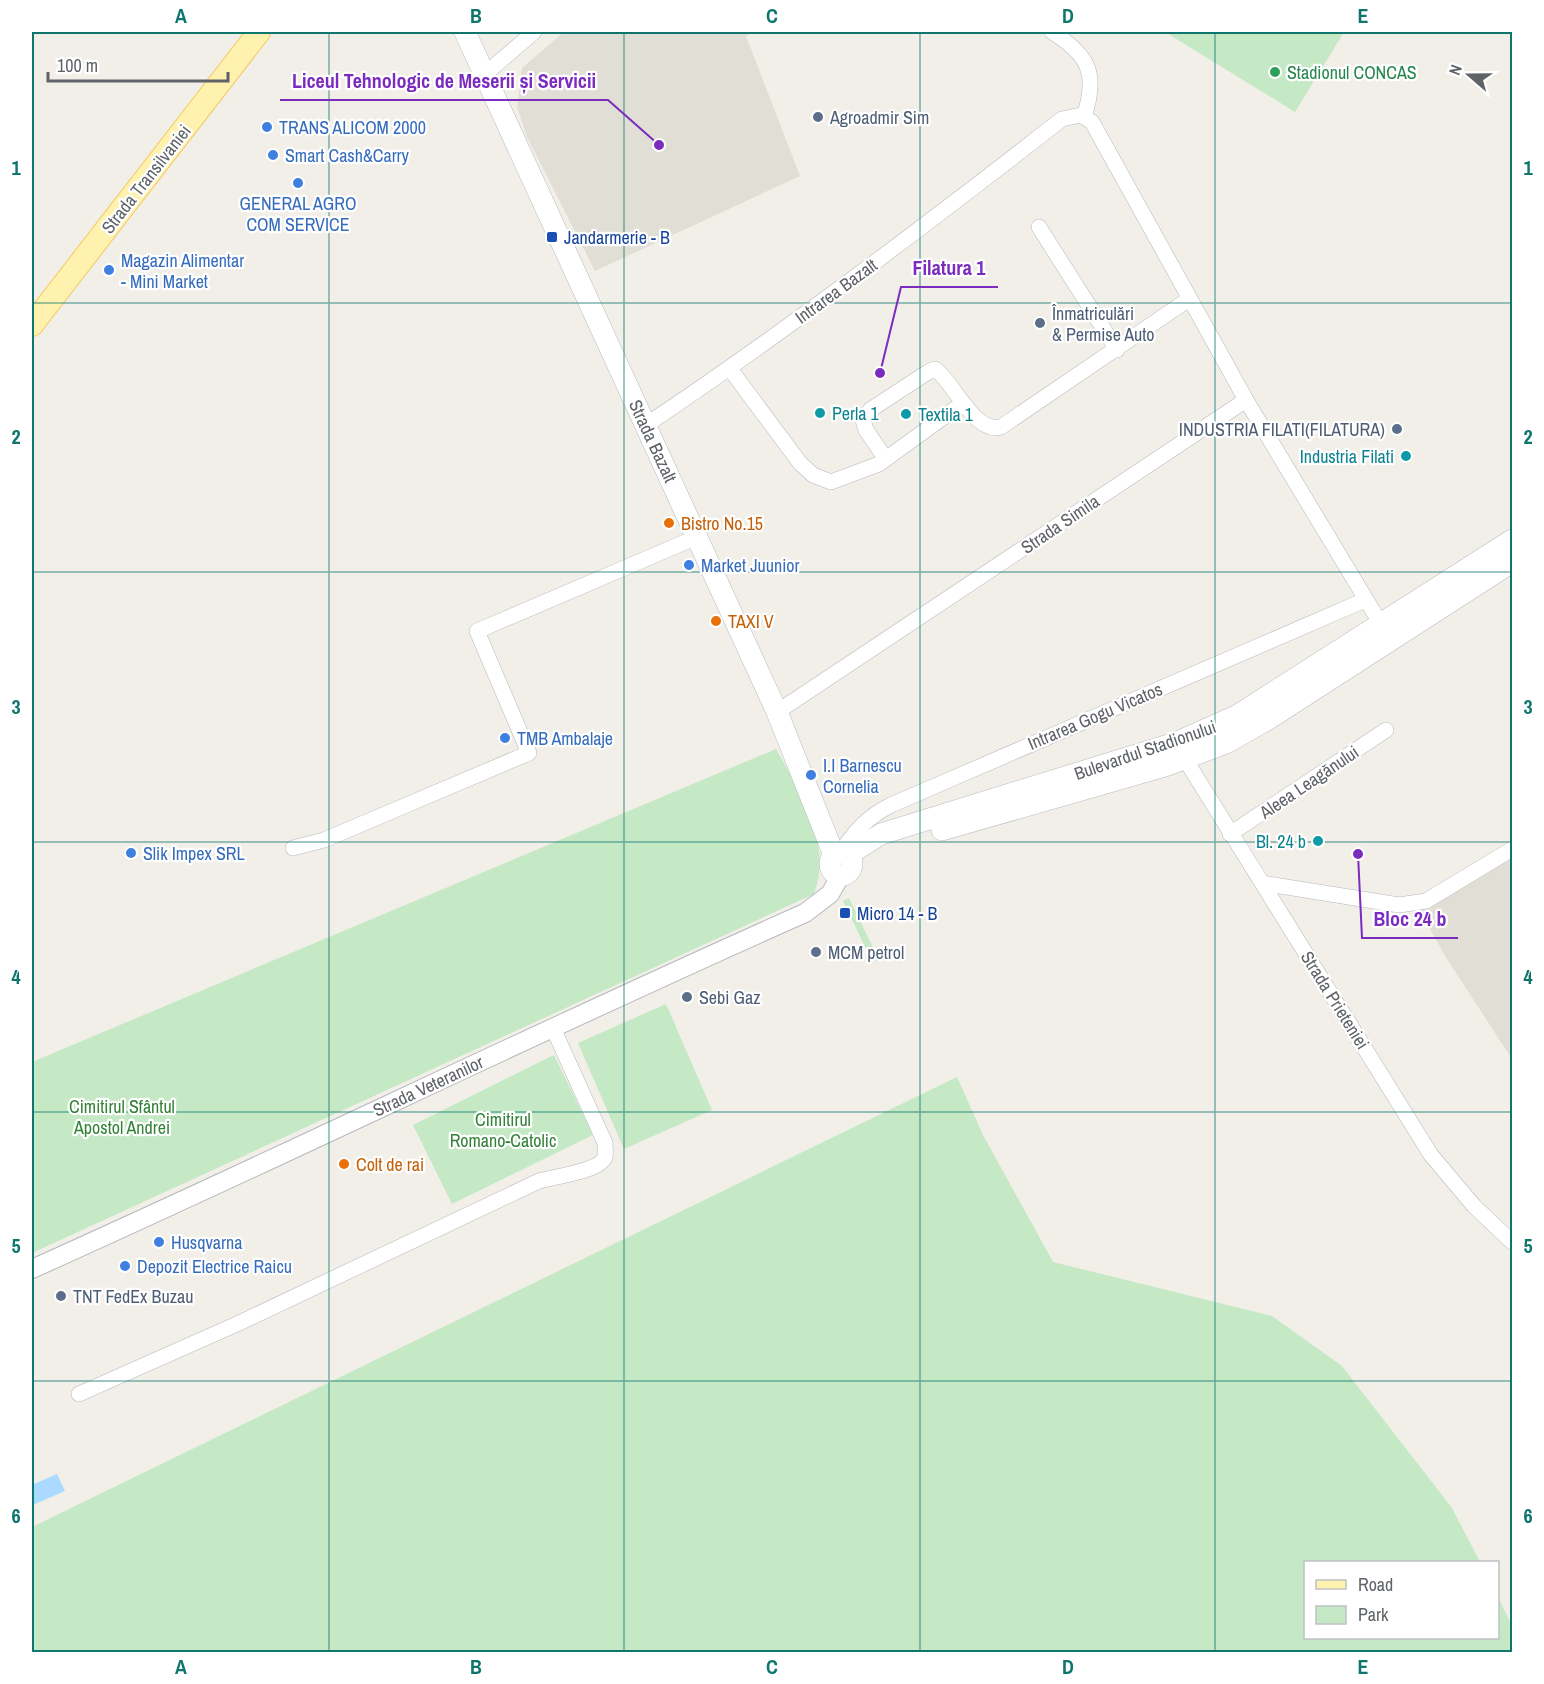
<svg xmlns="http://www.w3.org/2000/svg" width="1544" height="1684" viewBox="0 0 1544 1684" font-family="'Archivo Narrow',sans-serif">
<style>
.education{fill:#e1ded6}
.green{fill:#c5e8c5}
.water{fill:#aadaff}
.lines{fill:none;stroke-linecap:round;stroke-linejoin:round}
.minor-casing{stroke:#b5b8bc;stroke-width:16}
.tertiary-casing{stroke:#b5b8bc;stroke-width:20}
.secondary-casing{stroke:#b6babf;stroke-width:22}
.primary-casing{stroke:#f2c960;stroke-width:24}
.minor{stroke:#fff;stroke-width:15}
.tertiary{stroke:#fff;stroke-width:18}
.secondary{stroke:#fff;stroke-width:21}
.primary{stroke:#fff2af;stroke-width:22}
.grid{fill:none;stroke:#0f766e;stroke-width:1.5;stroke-opacity:0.55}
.leisure-dot{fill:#2e9e5b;stroke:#fff;stroke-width:2}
.service-dot{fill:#5c6f8a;stroke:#fff;stroke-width:2}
.shop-dot{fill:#3f7fe0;stroke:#fff;stroke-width:2}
.transit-dot{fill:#1a4fb4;stroke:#fff;stroke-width:2}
.culture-dot{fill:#0f9aa8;stroke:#fff;stroke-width:2}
.food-dot{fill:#e8710a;stroke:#fff;stroke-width:2}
.labels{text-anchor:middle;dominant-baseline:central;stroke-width:4.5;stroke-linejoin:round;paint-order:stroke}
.leisure-label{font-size:18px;fill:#27864d;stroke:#fff;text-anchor:start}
.service-label{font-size:18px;fill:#4e5e75;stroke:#fff;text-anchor:start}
.shop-label{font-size:18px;fill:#366cbe;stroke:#fff;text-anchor:start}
.street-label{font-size:18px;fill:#5f6368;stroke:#fff}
.transit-label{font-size:18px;fill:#164399;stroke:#fff;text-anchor:start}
.culture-label{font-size:18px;fill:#0d838f;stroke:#fff;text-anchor:start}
.food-label{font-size:18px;fill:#c56008;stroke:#fff;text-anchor:start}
.park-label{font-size:18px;fill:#348238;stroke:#fff}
.leader{fill:none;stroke:#7b2cbf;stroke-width:2}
.callout-dot{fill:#7b2cbf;stroke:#fff;stroke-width:2}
.callout-label{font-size:20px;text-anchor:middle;font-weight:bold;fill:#7b2cbf;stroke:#fff;stroke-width:4.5;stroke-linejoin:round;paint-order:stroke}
.neatline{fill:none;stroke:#0f766e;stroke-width:2}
.grid-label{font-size:20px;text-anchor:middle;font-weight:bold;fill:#0f766e}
</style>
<rect width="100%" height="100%" fill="#f1efe8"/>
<path class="education" d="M564 32H755L746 36 800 176 595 271 527 137 517 107 522 68Z
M1512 854V1059L1445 956 1420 911Z"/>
<path class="green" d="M1165 32H1344L1295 112Z
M776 749C801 794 833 842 814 894L32 1253V1062Z
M849 898 878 958 876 961H872L843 901Z
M666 1004 712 1110 624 1149 578 1043Z
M554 1055 593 1135 452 1204 413 1125Z
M957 1077 983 1135 1053 1262 1272 1316 1342 1366 1452 1508 1480 1562H1306V1638H1498V1597L1512 1626V1652H32V1527Z"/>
<path class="water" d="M57 1474 65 1491 33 1505 32 1485Z"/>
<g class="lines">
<defs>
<path id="minor" d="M1052 32C1089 55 1098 74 1084 117
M485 74 534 32
M1039 227 1117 350
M730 369 800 463 813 475 831 482 879 464 963 403
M646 425C789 329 926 225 1062 119L1081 115 1092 122 1246 400 1385 631
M885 458 866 430 863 420 870 410 928 372 935 369C954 382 974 434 1001 427L1189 299
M777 712 1246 400
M1180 751 1431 1155 1474 1206 1512 1242
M1230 834 1386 730
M293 848 324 840 529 753 477 631 697 537
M840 853C855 831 867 817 891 805L1365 600
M1262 883 1399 905 1426 901 1512 849
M79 1394 237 1324 539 1181C555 1176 599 1172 605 1157 606 1154 605 1147 605 1143L553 1028"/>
<path id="tertiary" d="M32 1269C291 1153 545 1028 805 913L830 894 841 875"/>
<path id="secondary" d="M465 32 777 712 834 855
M942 830 1165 766 1226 743 1270 718 1512 562
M830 864a11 11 0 1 1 22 0a11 11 0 1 1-22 0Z
M848 855 881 834 1175 743 1238 715 1512 540"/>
<path id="primary" d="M32 325 259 32"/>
</defs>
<use href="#minor" class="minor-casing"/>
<use href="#tertiary" class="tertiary-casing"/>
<use href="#secondary" class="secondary-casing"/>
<use href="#primary" class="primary-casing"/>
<use href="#minor" class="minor"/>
<use href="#tertiary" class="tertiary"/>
<use href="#secondary" class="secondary"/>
<use href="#primary" class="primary"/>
</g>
<path class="grid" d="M329 32V1652M624 32V1652M920 32V1652M1215 32V1652M32 303H1512M32 572H1512M32 842H1512M32 1112H1512M32 1381H1512"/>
<circle class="leisure-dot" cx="1275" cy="72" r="6"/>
<g class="service-dot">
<circle cx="818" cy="117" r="6"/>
<circle cx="1040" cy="323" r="6"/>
<circle cx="1397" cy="429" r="6"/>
<circle cx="816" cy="952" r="6"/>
<circle cx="687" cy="997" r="6"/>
<circle cx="61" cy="1296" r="6"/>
</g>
<g class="shop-dot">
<circle cx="267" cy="127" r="6"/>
<circle cx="273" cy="155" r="6"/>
<circle cx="298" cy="183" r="6"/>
<circle cx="109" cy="270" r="6"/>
<circle cx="689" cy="565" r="6"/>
<circle cx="505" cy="738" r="6"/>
<circle cx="811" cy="775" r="6"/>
<circle cx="131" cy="853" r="6"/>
<circle cx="159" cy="1242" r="6"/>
<circle cx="125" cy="1266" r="6"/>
</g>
<g class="transit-dot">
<rect x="546" y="231" width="12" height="12" rx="3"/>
<rect x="839" y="907" width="12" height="12" rx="3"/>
</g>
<g class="culture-dot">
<circle cx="820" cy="413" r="6"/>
<circle cx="906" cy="414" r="6"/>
<circle cx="1406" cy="456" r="6"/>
<circle cx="1318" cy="841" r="6"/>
</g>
<g class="food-dot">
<circle cx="669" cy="523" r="6"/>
<circle cx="716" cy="621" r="6"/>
<circle cx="344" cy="1164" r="6"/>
</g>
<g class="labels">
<g class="leisure-label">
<text x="1287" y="72">Stadionul CONCAS</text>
</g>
<g class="service-label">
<text x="830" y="117">Agroadmir Sim</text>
<text x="1052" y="313">Înmatriculări<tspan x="1052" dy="21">&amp; Permise Auto</tspan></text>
<text x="1385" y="429" text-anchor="end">INDUSTRIA FILATI(FILATURA)</text>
<text x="828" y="952">MCM petrol</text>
<text x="699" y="997">Sebi Gaz</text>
<text x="73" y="1296">TNT FedEx Buzau</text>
</g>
<g class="shop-label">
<text x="279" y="127">TRANS ALICOM 2000</text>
<text x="285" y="155">Smart Cash&amp;Carry</text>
<text x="298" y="203" text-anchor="middle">GENERAL AGRO<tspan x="298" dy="21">COM SERVICE</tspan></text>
<text x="121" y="260">Magazin Alimentar<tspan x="121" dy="21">- Mini Market</tspan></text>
<text x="701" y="565">Market Juunior</text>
<text x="517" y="738">TMB Ambalaje</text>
<text x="823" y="765">I.I Barnescu<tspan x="823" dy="21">Cornelia</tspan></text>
<text x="143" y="853">Slik Impex SRL</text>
<text x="171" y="1242">Husqvarna</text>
<text x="137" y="1266">Depozit Electrice Raicu</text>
</g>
<g class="street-label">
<text transform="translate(146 179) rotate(-52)">Strada Transilvaniei</text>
<text transform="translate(836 291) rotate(-36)">Intrarea Bazalt</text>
<text transform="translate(653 441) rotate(65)">Strada Bazalt</text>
<text transform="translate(1060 524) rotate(-34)">Strada Simila</text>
<text transform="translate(1095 716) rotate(-23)">Intrarea Gogu Vicatos</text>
<text transform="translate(1145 750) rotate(-19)">Bulevardul Stadionului</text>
<text transform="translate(1309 782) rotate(-34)">Aleea Leagănului</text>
<text transform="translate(1335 1000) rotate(58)">Strada Prieteniei</text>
<text transform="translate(428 1086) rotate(-25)">Strada Veteranilor</text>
</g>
<g class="transit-label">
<text x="564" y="237">Jandarmerie - B</text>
<text x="857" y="913">Micro 14 - B</text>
</g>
<g class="culture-label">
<text x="832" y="413">Perla 1</text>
<text x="918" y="414">Textila 1</text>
<text x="1394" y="456" text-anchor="end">Industria Filati</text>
<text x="1306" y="841" text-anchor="end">Bl. 24 b</text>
</g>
<g class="food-label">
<text x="681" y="523">Bistro No.15</text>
<text x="728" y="621">TAXI V</text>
<text x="356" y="1164">Colt de rai</text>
</g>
<g class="park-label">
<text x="122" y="1106">Cimitirul Sfântul<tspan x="122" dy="21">Apostol Andrei</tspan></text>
<text x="503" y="1119">Cimitirul<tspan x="503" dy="21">Romano-Catolic</tspan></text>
</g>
</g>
<path class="leader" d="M659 145L608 100H280M880 373L901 287H998M1358 854L1362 938H1458"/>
<g class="callout-dot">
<circle cx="659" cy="145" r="6"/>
<circle cx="880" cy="373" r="6"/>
<circle cx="1358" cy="854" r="6"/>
</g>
<g class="callout-label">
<text x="444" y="88">Liceul Tehnologic de Meserii și Servicii</text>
<text x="949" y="275">Filatura 1</text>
<text x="1410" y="926">Bloc 24 b</text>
</g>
<rect width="1544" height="1684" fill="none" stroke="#ffffff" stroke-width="66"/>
<rect x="1304" y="1561" width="195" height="78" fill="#ffffff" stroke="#bfc1c3" stroke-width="1.5"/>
<rect x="1316" y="1580" width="30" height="9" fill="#fff2af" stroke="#bfc1c3" stroke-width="1.5"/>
<text x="1358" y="1591" font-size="18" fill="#5f6368">Road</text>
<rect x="1316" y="1606" width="30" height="18" fill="#c5e8c5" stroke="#bfc1c3" stroke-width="1.5"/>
<text x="1358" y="1621" font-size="18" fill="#5f6368">Park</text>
<g transform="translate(1469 75) rotate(290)" stroke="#ffffff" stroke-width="4.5" paint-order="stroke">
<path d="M0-4.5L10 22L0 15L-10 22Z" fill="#5f6368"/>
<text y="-9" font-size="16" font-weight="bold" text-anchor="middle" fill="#5f6368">N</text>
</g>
<path d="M48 72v9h180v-9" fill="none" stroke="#5f6368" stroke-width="3"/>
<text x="57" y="72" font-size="18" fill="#5f6368" stroke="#ffffff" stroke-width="4.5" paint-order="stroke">100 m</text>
<rect x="33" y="33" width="1478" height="1618" class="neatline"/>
<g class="grid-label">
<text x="181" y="23">A</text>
<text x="476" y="23">B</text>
<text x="772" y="23">C</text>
<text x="1068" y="23">D</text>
<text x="1363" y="23">E</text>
<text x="16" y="175">1</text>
<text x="1528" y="175">1</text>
<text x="16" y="444">2</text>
<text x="1528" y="444">2</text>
<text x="16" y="714">3</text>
<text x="1528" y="714">3</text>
<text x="16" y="984">4</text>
<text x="1528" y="984">4</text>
<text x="16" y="1253">5</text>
<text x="1528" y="1253">5</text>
<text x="16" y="1523">6</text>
<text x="1528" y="1523">6</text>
<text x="181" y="1674">A</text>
<text x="476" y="1674">B</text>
<text x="772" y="1674">C</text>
<text x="1068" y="1674">D</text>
<text x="1363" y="1674">E</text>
</g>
</svg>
